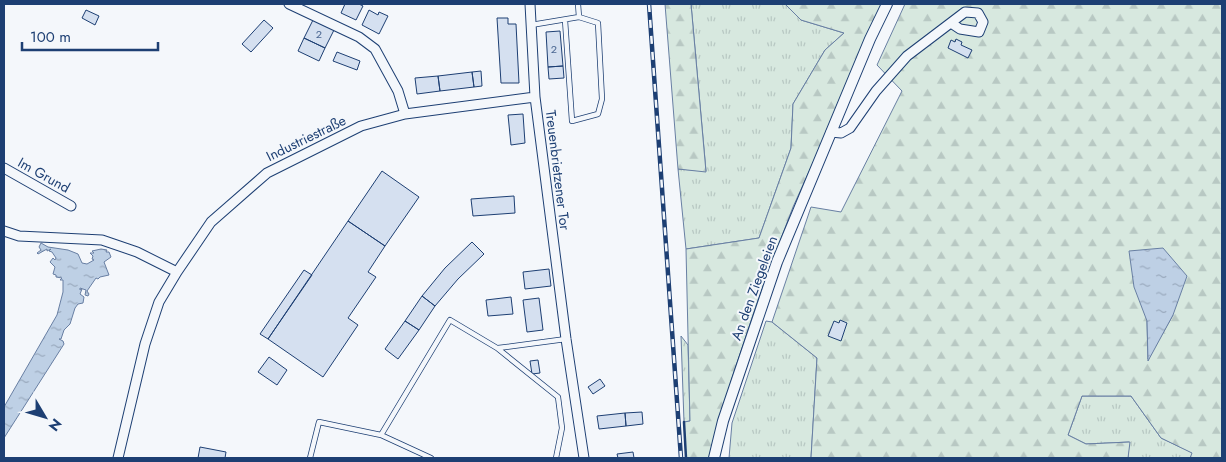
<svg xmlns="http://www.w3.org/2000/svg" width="1226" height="462" viewBox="0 0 1226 462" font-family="Jost,sans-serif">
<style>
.grass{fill:url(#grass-tufts);stroke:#687fa3}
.forest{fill:url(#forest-firs);stroke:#687fa3;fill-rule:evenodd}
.water{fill:url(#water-ripples);stroke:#687fa3}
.building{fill:#d5e0f0;stroke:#1d3f73}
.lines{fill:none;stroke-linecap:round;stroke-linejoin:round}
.service-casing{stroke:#1d3f73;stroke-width:6}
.minor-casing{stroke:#1d3f73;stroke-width:11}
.tertiary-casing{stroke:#1d3f73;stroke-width:12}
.service{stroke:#f4f7fb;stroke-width:4.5}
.minor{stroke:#f4f7fb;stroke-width:9}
.tertiary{stroke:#f4f7fb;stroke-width:10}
.rail-casing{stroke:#1d3f73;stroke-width:4.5}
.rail{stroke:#f4f7fb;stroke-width:2.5;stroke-dasharray:8;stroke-linecap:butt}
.wall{stroke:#1d3f73;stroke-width:2.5}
.labels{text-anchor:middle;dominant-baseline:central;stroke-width:4;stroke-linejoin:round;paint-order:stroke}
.number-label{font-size:11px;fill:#4b6792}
.street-label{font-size:14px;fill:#1d3f73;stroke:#f4f7fb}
</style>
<defs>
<pattern id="grass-tufts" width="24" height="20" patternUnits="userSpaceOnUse" patternTransform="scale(1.25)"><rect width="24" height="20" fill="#d7e8df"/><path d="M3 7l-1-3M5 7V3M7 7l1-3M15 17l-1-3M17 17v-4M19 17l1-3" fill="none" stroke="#b8c8c3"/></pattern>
<pattern id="forest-firs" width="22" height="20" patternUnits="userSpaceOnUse" patternTransform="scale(1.25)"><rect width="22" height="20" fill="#d7e8df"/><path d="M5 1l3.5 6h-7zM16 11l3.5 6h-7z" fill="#b8c8c3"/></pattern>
<pattern id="water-ripples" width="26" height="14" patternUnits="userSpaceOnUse" patternTransform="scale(1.25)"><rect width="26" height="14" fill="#bed0e5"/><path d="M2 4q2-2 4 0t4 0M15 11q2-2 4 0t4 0" fill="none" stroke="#9aaabe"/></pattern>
</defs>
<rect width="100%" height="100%" fill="#f4f7fb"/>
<path class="grass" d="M691 4H785L801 20 844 33 825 50 793 104 791 148 759 238 686 249 678 169 706 171Z
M766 321 772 322 817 358 811 458H729L732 423Z
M681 336 688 345 690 421 684 422Z
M1082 396H1131L1161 438 1193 453 1190 458H1128L1129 442 1086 444 1068 435Z"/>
<path class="forest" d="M665 4H691L706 172 678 169Z
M785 4H885L793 207 761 291 732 378 710 458H686L684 422 690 421 686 249 759 238 791 148 793 104 825 50 844 33 801 20Z
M905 4H1222V458H1190L1192 453 1161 438 1131 396H1082L1068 435 1086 444 1130 442 1128 458H811L817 358 772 322 811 207 841 212 902 91 877 65ZM1173 315 1148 359 1147 321Z"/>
<path class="water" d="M41 243 48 247 68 250 78 254 82 263 87 264 94 260 92 259 93 256 90 253H94L92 251 101 249 107 250 106 252H109L111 257 104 262 109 275 100 277 98 279 96 278 87 291 89 294 88 296 85 295 86 290 80 288V290L82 289 80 294 84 297 83 303 78 304 75 308 70 324 64 330 61 339H59L63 341 64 344 4 438V407L57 315 63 292V280H60L62 278 56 277V275L53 274 55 267 50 262 53 258 55 260 56 258 52 252 49 251 51 249 47 251V249L38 254 37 253 41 250 39 247Z
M1163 248 1187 276 1173 315 1148 361 1147 321 1134 287 1129 251Z"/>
<path class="building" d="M345 4H359L363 6 356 20 341 13Z
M86 10 99 16 95 25 82 18Z
M369 10 378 15 379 12 388 16 379 34 362 25Z
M497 18H508V24H516L519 83H501Z
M264 20 273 28 251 52 242 44Z
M313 20 334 30 325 48 304 38Z
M560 31 563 66 548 67 546 32Z
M304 38 325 48 319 61 298 51Z
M956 39 962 42 961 45 972 50 968 58 948 48 951 40 955 42Z
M337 52 360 61 357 70 333 61Z
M563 66 564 78 549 79 548 67Z
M481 71 482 86 474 87 472 72Z
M472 72 474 87 440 91 438 76Z
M438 76 440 91 417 94 415 78Z
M523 114 525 143 511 145 508 115Z
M382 171 419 197 385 246 348 221Z
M514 196 515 213 473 216 471 199Z
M348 221 385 246 368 272 376 277 348 318 358 325 323 377 268 339Z
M472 242 484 254 458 279 435 306 422 296 445 268Z
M549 269 551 286 525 289 523 272Z
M304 270 312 275 268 339 260 334Z
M422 296 435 306 419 330 405 321Z
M511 297 513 314 488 316 486 300Z
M539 298 543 330 527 332 523 300Z
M840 320 847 323 841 341 828 336 834 321 839 323Z
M405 321 419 330 398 359 385 349Z
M269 357 287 370 277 385 258 372Z
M538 360 540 373 532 374 530 361Z
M600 379 605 386 593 394 588 387Z
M642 412 643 424 626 426 625 413Z
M625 413 626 426 599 429 597 416Z
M200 447 226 452 225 458H198Z
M633 452 634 458H618L617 454Z"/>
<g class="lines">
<defs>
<path id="service" d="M565 20 572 121 598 114 602 99 598 23 579 17
M531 25 579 17 578 4
M498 348 566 339
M381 435 450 320 497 348 558 397 562 428 556 458
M310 458 319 422 381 435 431 458"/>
<path id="minor" d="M289 4 359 37 375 49 398 91 405 114
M530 4 535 97 566 339 584 458
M831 132 841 133 850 128 876 91 907 56 965 12 978 13 983 22 979 32 960 29 951 23
M4 168 71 206
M4 231 19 236 102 240 137 252 177 272
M118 458 145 344 159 302 177 272 211 222 267 173 361 126 405 114 535 97"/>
<path id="tertiary" d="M714 458 723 421 777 262 870 39 887 4"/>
</defs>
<use href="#service" class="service-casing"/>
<use href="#minor" class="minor-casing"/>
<use href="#tertiary" class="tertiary-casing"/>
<use href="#service" class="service"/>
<use href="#minor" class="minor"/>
<use href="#tertiary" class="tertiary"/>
<defs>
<path id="rail" d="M649 4 681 458"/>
</defs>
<use href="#rail" class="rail-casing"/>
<use href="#rail" class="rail"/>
<path class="wall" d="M684 422 686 458"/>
</g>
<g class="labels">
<g class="number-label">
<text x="319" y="34">2</text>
<text x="554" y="49">2</text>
</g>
<g class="street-label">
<text transform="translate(306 138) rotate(-26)">Industriestraße</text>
<text transform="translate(558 170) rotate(83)">Treuenbrietzener Tor</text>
<text transform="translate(44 175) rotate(29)">Im Grund</text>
<text transform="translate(754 288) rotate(-70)">An den Ziegeleien</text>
</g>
</g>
<rect width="1226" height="462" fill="none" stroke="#1d3f73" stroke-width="10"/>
<g transform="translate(45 417) rotate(128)" stroke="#f4f7fb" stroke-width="4" paint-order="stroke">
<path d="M0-4L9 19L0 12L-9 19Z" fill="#1d3f73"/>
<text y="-8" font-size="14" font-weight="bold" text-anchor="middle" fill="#1d3f73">N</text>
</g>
<path d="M22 42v8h136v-8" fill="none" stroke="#1d3f73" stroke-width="2.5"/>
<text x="30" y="42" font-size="15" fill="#1d3f73" stroke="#f4f7fb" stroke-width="4" paint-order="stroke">100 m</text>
</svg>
